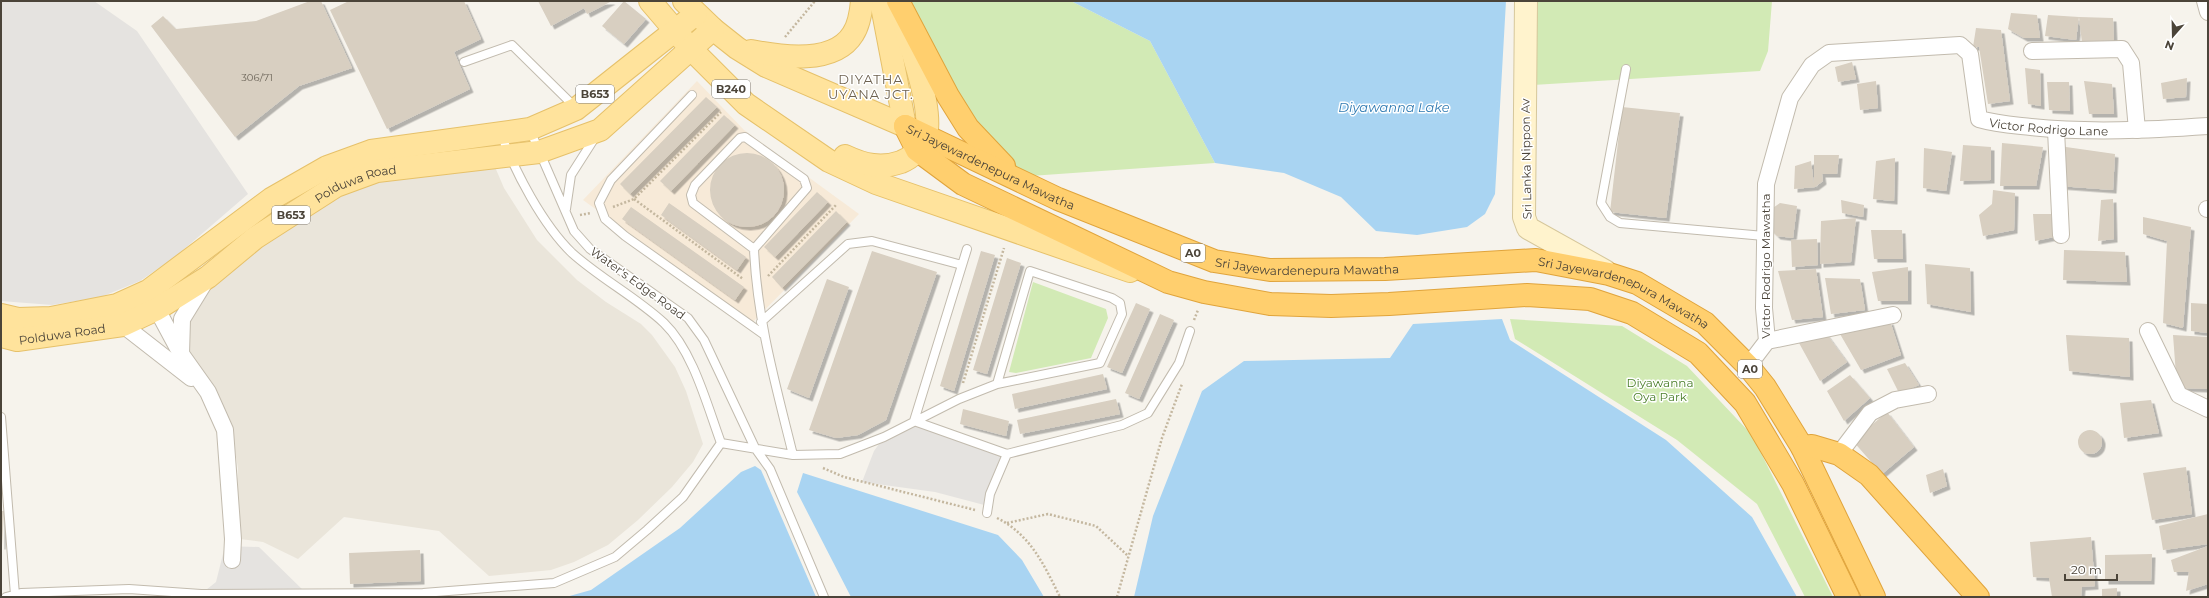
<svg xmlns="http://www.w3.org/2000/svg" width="2209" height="598" viewBox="0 0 2209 598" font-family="Montserrat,sans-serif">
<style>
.residential{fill:#eae5da}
.commercial{fill:#f7ead8}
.green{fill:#d2eab5}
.parking{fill:#e5e3e0}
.water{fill:#a9d4f2}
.building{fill:#d8cfc1;filter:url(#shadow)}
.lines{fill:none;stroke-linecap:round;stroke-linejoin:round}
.lane-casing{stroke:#c2bbae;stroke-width:10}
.street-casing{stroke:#c2bbae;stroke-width:18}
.secondary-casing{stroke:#d6c79b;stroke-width:24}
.primary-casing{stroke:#e6c16a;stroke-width:24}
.highway-casing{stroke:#e0a43c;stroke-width:24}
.path{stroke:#c4b79f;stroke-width:2.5;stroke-dasharray:2 2;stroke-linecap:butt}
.lane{stroke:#fff;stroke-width:8}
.street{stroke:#fff;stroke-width:16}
.secondary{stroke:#fff3cd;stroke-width:22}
.primary{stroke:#ffe39c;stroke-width:22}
.highway{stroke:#ffcf6e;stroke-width:22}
.labels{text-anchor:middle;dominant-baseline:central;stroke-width:3;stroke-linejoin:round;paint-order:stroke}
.number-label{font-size:10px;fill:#6e675b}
.shield{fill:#fff;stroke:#817c74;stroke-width:1}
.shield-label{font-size:11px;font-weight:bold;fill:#4b4439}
.street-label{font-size:12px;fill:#4b4439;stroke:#fff}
.park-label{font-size:12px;fill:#4a7f2a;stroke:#fff}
.neighbourhood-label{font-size:13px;letter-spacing:1px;fill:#6e6250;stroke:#fff}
.water-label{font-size:13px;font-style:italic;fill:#2e7ab2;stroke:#fff}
</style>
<defs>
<filter id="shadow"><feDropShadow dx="3.5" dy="3.5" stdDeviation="0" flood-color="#0004"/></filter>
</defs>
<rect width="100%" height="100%" fill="#f6f3ec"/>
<path class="residential" d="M495 167 504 188 537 240 577 280 606 302 641 324 652 335 675 367 686 391 703 444 693 462 672 487 638 520 608 545 574 562 551 570 489 576 439 531 344 517 298 559 263 542 240 539 237 508 238 468 231 428 187 352 188 322 208 289 261 246 340 195 380 181Z"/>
<path class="commercial" d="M697 81 744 130 859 214 753 322 583 200Z"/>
<path class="green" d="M898 1H1071L1150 41 1215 163 1015 177 979 142Z
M1538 1H1772L1768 51 1760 71 1533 85Z
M1033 282 1106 309 1108 318 1091 358 1016 373 1009 372Z
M1510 319 1622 326 1687 366 1752 435 1833 597H1805L1757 504 1677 440 1515 339Z"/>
<path class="parking" d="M1 1H94L137 31 248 194 175 257 140 281 101 297 52 305 1 301Z
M914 421 1007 454 988 506 935 492 862 482 874 451 884 437Z
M225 546 259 547 307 594H201L216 582Z"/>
<path class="water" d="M1071 1H1506L1495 194 1485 214 1467 227 1417 235 1376 231 1341 197 1284 173 1215 163 1150 41Z
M1502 319 1510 340 1666 440 1752 517 1797 597H1134L1153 516 1202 391 1244 361 1390 358 1413 324Z
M755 466 761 470 816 597H566L591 590 680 528 741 472Z
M803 473 998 535 1022 560 1044 597H851L797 492Z"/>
<path class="building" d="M310 1H321L352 68 299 86 235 137 151 26 163 16 176 29 256 21Z
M349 1H464L481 39 454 52 470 89 387 129 330 10Z
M538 1H612L587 14 584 8 551 26Z
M624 1 646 19 624 44 602 26Z
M2011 13 2037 15 2040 38H2024L2008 29Z
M2048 15 2079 17 2076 40 2045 36Z
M2079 17 2113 18 2114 40 2082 43Z
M1976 28 2001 30 2010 101 1988 104 1979 47H1973Z
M1852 62 1856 79 1838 82 1835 67Z
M2025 68 2040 70 2041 106 2028 104Z
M2187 78 2186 97 2163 99 2161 83Z
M1876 81 1878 108 1860 110 1857 84Z
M2084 81 2112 84 2114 114H2089Z
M2047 82H2069L2070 111 2049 110Z
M706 97 717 107 630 194 620 184Z
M1622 107 1680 113 1666 218 1610 212Z
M724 115 735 125 671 191 660 181Z
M2002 143 2043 147 2036 186H2000Z
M1963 145 1991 147V180L1960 181Z
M2059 146 2115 154 2113 190 2059 186Z
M1924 148 1952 152 1946 191 1923 188Z
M710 190a37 37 0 1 1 74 0a37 37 0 1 1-74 0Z
M1814 155H1839L1837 174H1822L1823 181 1815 187 1794 189 1795 166 1811 161 1814 185Z
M1895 158 1894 201 1873 199 1876 161Z
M1993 190 2015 193 2014 230 1983 236 1979 215 1992 204Z
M817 192 828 202 775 257 764 247Z
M2113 199 2114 239 2098 241 2101 200Z
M1841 200 1864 205 1863 217 1842 213Z
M669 203 746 257 737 270 661 215Z
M1780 203 1797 206 1793 238 1777 236 1769 228 1770 210Z
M631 207 744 287 735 300 622 219Z
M836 211 847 222 782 288 772 277Z
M2033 214H2051L2054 237 2035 241Z
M2143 217 2191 227 2183 328 2163 323 2167 241 2143 234Z
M1856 218 1851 262 1820 264 1821 221Z
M1871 230H1902L1903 259H1874Z
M1817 239 1818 265 1792 267 1791 240Z
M2064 250 2125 252 2127 282 2063 280Z
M872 251 937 272 886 420 858 435 836 438 809 430Z
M981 251 995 255 954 391 940 386Z
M1007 258 1021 263 987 374 973 370Z
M1925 264 1970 268 1971 312 1927 304Z
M1908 267V301H1878L1872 272Z
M1816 269 1823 317 1792 320 1778 271Z
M1825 278 1860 279 1865 310 1831 314Z
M827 279 849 287 809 398 787 389Z
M1136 303 1150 309 1122 373 1107 367Z
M2191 303 2208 304V333L2191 331Z
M1160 314 1174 320 1139 399 1125 393Z
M1890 321 1901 355 1861 370 1840 334Z
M1825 332 1847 362 1820 381 1799 343Z
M2066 335 2129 338 2130 377 2069 371Z
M2173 335 2208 337V389L2177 388Z
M1905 363 1919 385 1899 393 1887 369Z
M1103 374 1107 389 1015 409 1012 394Z
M1850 375 1870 398 1844 421 1827 391Z
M1116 399 1120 414 1020 434 1017 420Z
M2151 400 2159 433 2124 438 2120 403Z
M963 409 1009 421 1006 436 960 424Z
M1887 412 1914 447 1882 474 1853 441Z
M2078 442a12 12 0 1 1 24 0a12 12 0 1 1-24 0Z
M2186 467 2192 514 2152 520 2143 473Z
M1943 469 1947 486 1930 493 1926 475Z
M1 511H4L2 546H1Z
M2208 514V544L2163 550 2159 526Z
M2091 537 2095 586 2082 587 2081 597H2052L2049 578 2033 577 2030 542Z
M2208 546V584L2186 591 2189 572H2174L2171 560Z
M420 550 421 581 350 584 349 553Z
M2152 554 2151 581H2105V555Z
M2117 588V597H2102V589Z"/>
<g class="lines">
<defs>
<path id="lane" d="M464 62 512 45 576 108
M1626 69 1601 203 1610 217 1620 223 1764 236
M692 95 611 180 599 203 605 219 625 236 763 334
M530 130 574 231 590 249 688 318 704 340 755 448 770 469 824 597
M501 134C515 172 543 225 572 253 601 279 636 297 664 323 693 351 707 405 721 443
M566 209 571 175 594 139
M754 249 693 203 691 195 695 185 740 138 745 137 804 179 807 188 754 249C757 320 776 386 793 455
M761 322 848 244 872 241 962 265
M1 417 15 595
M914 421 1007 454 1122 425 1148 413 1179 363 1190 331
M914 421 967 249
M987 513 990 494 1007 454
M6 597 21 593 129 589 201 594 423 593 554 583 615 557 647 530 683 497 721 443 793 455 840 454 884 437 959 399 997 384 1100 363 1122 314 1120 303 1112 298 1030 271 997 384"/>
<g id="street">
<path d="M2205 1 2208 12"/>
<path d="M2032 51 2122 49 2131 63 2137 130"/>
<path d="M2056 130 2061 235"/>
<path d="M2207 209H2208"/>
<path d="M206 280 182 319 181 354 208 392 225 430 233 539 232 560"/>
<path d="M152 300 181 354"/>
<path d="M123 325 191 378"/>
<path d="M2148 331 2179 395 2208 409"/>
<path d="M1767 341 1893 315"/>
<path id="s1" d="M1748 366 1767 341 1764 308 1766 184 1790 98 1812 65 1829 53 1960 45 1970 54 1979 119C1996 124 2013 125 2031 127 2090 133 2149 130 2208 126"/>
<path d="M1839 454 1870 413 1895 400 1928 394"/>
</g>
<path id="secondary" d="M1526 1 1524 217 1528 228 1605 271"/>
<g id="primary">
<path d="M650 1 691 49 746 104 829 161 876 183 1130 271"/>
<path d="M684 1 713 29 737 48 766 66 905 126"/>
<path d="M881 1 905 126"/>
<path d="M751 51C781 57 834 65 853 34 859 25 861 12 862 1"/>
<path d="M845 156C864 165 881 169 901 162 911 158 923 148 926 136 933 107 911 50 903 20"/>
<path d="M1 315 18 319 51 318 117 305 148 291 271 199 327 167 371 151 530 129 576 109 696 14"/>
<path id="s2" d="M1 336 17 340 123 325 157 309 208 277 255 238 336 186 377 171 539 152 600 130 713 29"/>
</g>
<g id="highway">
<path d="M898 1 948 96 968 128 1004 166"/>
<path id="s3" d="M905 126 1058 199 1214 261 1270 270 1385 269 1536 260 1609 274 1637 283 1705 323 1748 366 1765 387 1802 447 1874 597"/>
<path d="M905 126 917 150 963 184 1168 282 1204 292 1270 304 1331 306 1389 304 1527 295 1590 299 1632 313 1698 353 1745 403 1793 484 1848 597"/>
<path d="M1802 447 1812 446 1839 454 1869 475 1978 597"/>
</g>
</defs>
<use href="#lane" class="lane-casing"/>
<use href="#street" class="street-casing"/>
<use href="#secondary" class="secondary-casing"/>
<use href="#primary" class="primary-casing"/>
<use href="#highway" class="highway-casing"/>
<path class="path" d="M785 37 815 1
M634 199 743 279
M613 207 634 199 721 112
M580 215 591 213
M768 276 837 204
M1194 320 1198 310
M963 383 1004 248
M823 468 844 477 975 510
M997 518C1031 535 1044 565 1060 597
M1007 523 1048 514 1096 526 1127 555
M1117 597 1162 438 1182 384"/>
<use href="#lane" class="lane"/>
<use href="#street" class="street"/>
<use href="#secondary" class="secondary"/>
<use href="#primary" class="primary"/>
<use href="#highway" class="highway"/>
</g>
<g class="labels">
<g class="number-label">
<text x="257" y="77">306/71</text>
</g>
<g class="shield">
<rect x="712" y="80" width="38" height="18" rx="3"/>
<rect x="576" y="85" width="38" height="18" rx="3"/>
<rect x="272" y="206" width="38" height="18" rx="3"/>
<rect x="1181" y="244" width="24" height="18" rx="3"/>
<rect x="1738" y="360" width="24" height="18" rx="3"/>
</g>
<g class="shield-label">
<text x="731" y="89">B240</text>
<text x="595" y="94">B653</text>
<text x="291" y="215">B653</text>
<text x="1193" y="253">A0</text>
<text x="1750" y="369">A0</text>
</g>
<g class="street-label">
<text stroke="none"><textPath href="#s1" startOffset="619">Victor Rodrigo Lane</textPath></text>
<text transform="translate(1526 159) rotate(-91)">Sri Lanka Nippon Av</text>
<text stroke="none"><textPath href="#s3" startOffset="95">Sri Jayewardenepura Mawatha</textPath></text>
<text stroke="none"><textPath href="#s2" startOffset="398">Polduwa Road</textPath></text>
<text stroke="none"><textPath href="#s3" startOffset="431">Sri Jayewardenepura Mawatha</textPath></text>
<text transform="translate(1765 266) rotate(-90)">Victor Rodrigo Mawatha</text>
<text transform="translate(638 283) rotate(36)">Water's Edge Road</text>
<text stroke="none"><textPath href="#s3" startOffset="755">Sri Jayewardenepura Mawatha</textPath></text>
<text stroke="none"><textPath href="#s2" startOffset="62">Polduwa Road</textPath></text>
</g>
<g class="park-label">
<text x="1660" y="382">Diyawanna<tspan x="1660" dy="14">Oya Park</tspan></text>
</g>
<g class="neighbourhood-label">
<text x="871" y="79">DIYATHA<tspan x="871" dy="15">UYANA JCT.</tspan></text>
</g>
<g class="water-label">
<text x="1394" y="107">Diyawanna Lake</text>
</g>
</g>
<rect width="2209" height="598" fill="none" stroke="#4b4439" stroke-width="4"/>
<g transform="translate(2173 36) rotate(200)" stroke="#ffffff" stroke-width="3" paint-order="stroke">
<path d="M0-3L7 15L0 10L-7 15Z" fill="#4b4439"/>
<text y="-6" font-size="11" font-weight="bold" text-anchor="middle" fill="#4b4439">N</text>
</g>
<path d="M2065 574v6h52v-6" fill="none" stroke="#4b4439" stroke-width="2"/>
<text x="2071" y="574" font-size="12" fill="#4b4439" stroke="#ffffff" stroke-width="3" paint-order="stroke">20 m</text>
</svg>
